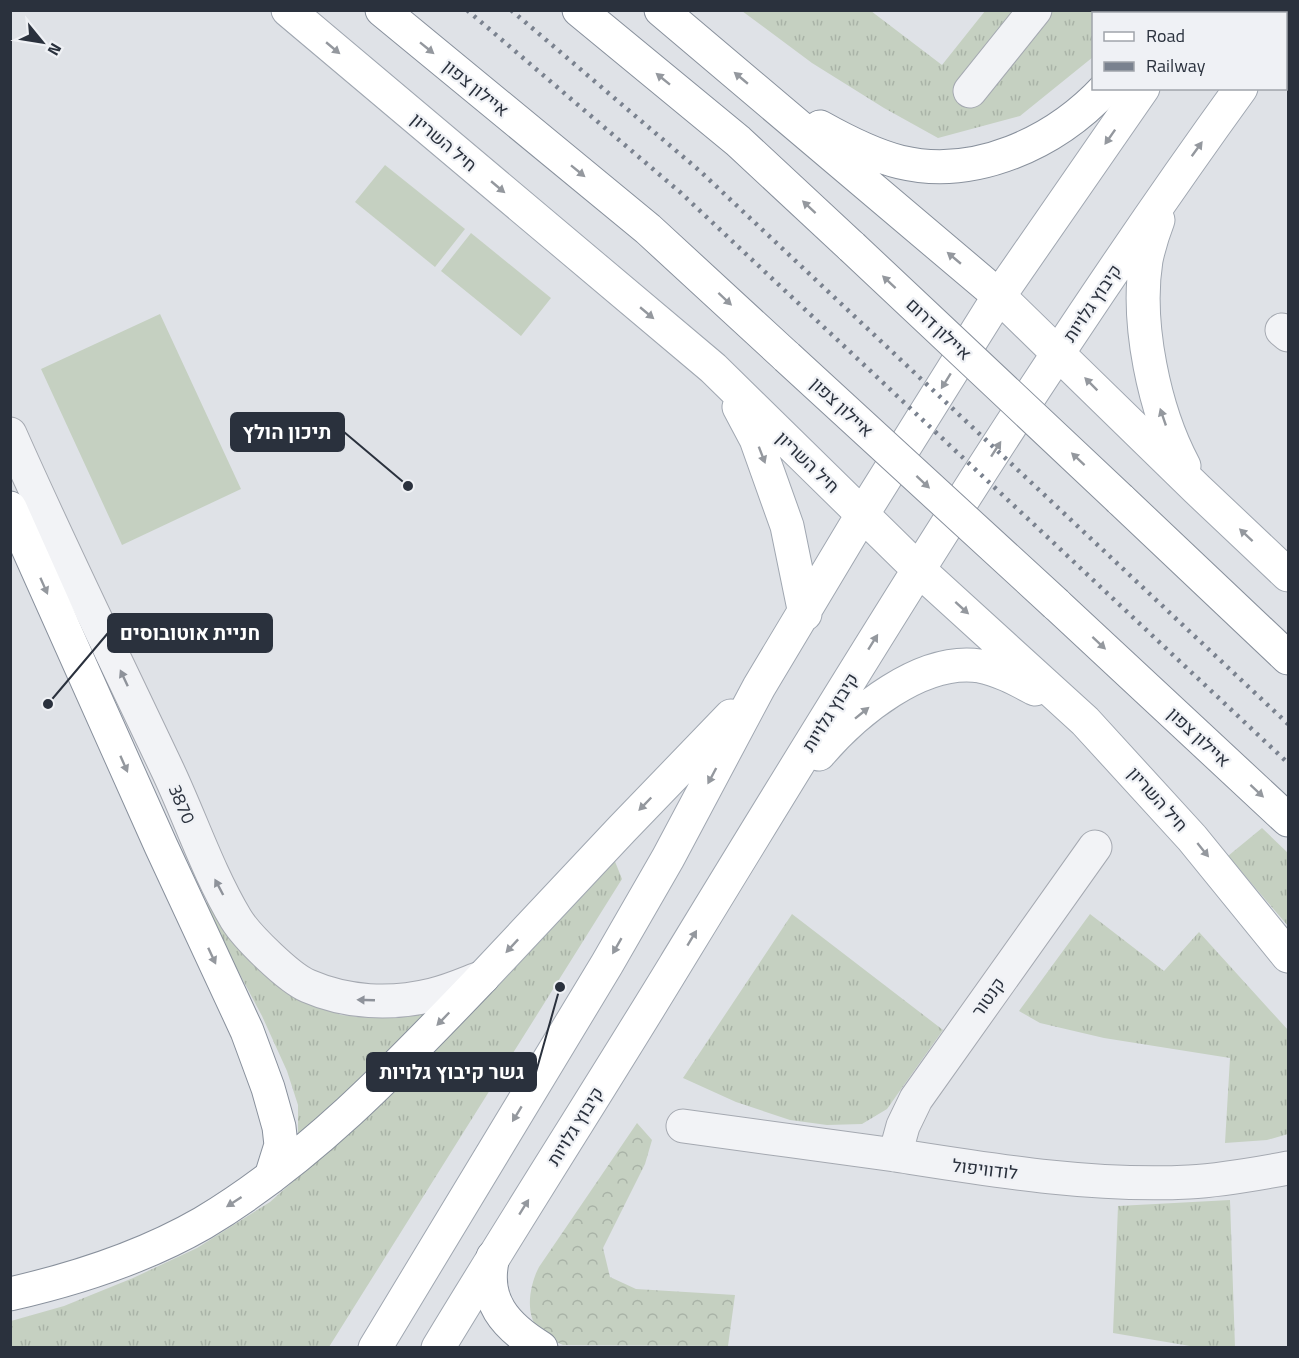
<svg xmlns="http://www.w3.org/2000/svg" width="1299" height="1358" viewBox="0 0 1299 1358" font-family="'Titillium Web',Heebo,sans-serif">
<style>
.grass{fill:url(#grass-tufts)}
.forest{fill:url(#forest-crowns)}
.garden{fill:#c5d0c1}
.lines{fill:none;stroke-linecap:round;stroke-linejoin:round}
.minor-casing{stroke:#a5a9b1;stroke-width:35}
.major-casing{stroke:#a0a7b1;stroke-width:35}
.highway-casing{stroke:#88909c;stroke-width:35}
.minor{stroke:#f2f3f6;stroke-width:33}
.major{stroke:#fff;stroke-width:33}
.highway{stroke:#fff;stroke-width:33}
.rail{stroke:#7a828f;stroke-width:4.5;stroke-dasharray:3 6;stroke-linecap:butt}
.highway-bridge-casing{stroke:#88909c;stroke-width:35;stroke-linecap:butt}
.highway-bridge{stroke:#fff;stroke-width:33}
.oneway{fill:#94989e}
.oneway2{fill:#8e929a}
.labels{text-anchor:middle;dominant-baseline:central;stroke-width:4.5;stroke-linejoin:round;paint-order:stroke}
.street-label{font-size:18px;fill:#2a313d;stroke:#eff1f5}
.leader{fill:none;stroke:#2a313d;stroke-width:2}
.callout-dot{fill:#2a313d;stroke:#eff1f5;stroke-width:2}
.callout{fill:#2a313d;stroke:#2a313d;stroke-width:2}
.callout-label{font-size:20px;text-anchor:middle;font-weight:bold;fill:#fff}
</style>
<defs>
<pattern id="grass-tufts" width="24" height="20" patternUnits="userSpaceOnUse" patternTransform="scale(1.5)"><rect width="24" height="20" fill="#c5d0c1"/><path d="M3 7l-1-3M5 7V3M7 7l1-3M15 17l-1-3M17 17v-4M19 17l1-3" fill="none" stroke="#a9b3a7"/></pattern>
<pattern id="forest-crowns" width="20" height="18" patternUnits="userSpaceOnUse" patternTransform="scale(1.5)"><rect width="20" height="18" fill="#c5d0c1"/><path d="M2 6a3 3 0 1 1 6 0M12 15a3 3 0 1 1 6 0" fill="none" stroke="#a9b3a7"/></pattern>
</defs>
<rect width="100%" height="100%" fill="#dfe2e7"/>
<path class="grass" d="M742 11H871L942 65 985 11H1143L1141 13 1094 14 1093 57 1020 116 938 138 884 108 812 63Z
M1262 828 1288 853V926L1228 856Z
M614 859 622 879 329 1347H11V1321L64 1306 133 1278 197 1248 270 1202 345 1135Z
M212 900 306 999 341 1015 372 1018 440 1006 298 1146V1105L287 1071 262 1016 203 905Z
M792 914 943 1030 887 1109 862 1124 827 1125 790 1120 736 1102 683 1078Z
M1090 914 1164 971 1199 932 1288 1030V1134L1267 1140 1225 1143 1230 1058 1104 1038 1040 1023 1019 1011Z
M1230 1200 1235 1347H1196L1113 1333 1118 1206Z"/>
<path class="forest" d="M637 1123 652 1140 645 1164 603 1248 610 1277 636 1289 735 1295 728 1346 563 1345C554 1341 545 1338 539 1330 524 1314 530 1284 539 1267Z"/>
<path class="garden" d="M385 165 465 229 435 267 355 202Z
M471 233 551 298 521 336 441 271Z
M160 314 241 489 122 545 41 369Z"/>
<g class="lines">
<defs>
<path id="minor" d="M970 91 1035 10
M1282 330 1288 335
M10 434C60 547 115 659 168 771 191 820 208 872 236 919 247 937 289 978 308 986 347 1003 391 1005 432 995 450 991 467 983 483 977
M683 1126C754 1136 824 1145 895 1155 991 1170 1092 1187 1189 1182 1222 1180 1256 1174 1288 1168
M895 1155 903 1126 916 1099 1095 847"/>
<path id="major" d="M288 10 713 368 918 569 1085 721 1192 838 1288 956
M1195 14 1197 10
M1286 26 1288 22
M1158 220C1153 233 1149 246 1146 260 1136 323 1154 410 1184 466
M999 296 1197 489 1288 575
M739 407 756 439 787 526 805 614
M819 754C855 712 921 657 980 666 1000 670 1018 680 1035 689
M483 977 622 829 731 716
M375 1348 607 964 668 858 759 687 862 515 999 296 1143 88
M438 1348C516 1219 597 1093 675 965 856 668 1037 370 1241 88"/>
<path id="highway" d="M382 10 648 229 787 357
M579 10 738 141 852 247
M661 10 999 296
M1173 14 1176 10
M820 127C845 141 872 155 900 162 975 180 1055 143 1106 88
M1120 499 1288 658
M10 508 161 846 247 1031 268 1088 279 1127 281 1145 271 1177
M1056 604 1288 820
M493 1257C482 1300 505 1326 541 1348
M10 1294C76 1279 144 1257 203 1223 310 1159 398 1066 483 977"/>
</defs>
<use href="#minor" class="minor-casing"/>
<use href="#major" class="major-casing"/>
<use href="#highway" class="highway-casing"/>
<use href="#minor" class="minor"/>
<use href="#major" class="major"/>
<use href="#highway" class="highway"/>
<path class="rail" d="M467 10 681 193 1288 763
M511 10 701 172 1288 724"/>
<defs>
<path id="highway-bridge" d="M852 247 1120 499
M787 357 1056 604"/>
</defs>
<use href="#highway-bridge" class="highway-bridge-casing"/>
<use href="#highway-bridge" class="highway-bridge"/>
</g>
<defs><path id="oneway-solid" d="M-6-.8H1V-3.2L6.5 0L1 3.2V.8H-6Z" transform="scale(1.5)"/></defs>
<g class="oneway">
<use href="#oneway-solid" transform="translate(333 48) rotate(40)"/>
<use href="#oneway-solid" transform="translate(427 48) rotate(39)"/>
<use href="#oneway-solid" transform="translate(741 78) rotate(-140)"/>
<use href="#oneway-solid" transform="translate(663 79) rotate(-141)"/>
<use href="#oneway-solid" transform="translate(1110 137) rotate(125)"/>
<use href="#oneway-solid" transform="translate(1197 149) rotate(-54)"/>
<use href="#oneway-solid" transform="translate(578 171) rotate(39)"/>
<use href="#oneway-solid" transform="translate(498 187) rotate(40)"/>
<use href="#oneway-solid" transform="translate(809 207) rotate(-137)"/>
<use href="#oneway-solid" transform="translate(954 258) rotate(-140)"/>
<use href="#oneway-solid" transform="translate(889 282) rotate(-137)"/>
<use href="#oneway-solid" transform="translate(725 299) rotate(43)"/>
<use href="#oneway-solid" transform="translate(647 313) rotate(40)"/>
<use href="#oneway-solid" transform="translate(946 381) rotate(122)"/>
<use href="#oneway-solid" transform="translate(1091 384) rotate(-135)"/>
<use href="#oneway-solid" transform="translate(1163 417) rotate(-109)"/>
<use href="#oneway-solid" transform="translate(996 449) rotate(-57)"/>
<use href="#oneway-solid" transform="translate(762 455) rotate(69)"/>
<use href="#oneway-solid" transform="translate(1078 459) rotate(-137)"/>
<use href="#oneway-solid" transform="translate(923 482) rotate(43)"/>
<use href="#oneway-solid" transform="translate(1246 535) rotate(-137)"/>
<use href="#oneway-solid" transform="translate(44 586) rotate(66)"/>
<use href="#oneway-solid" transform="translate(962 608) rotate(42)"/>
<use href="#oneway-solid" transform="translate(873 642) rotate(-58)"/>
<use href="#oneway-solid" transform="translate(1099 643) rotate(43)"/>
<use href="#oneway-solid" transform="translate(862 713) rotate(-39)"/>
<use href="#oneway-solid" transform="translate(124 764) rotate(66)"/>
<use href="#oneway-solid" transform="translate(712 776) rotate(118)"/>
<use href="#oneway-solid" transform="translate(1257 791) rotate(43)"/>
<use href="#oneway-solid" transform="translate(645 804) rotate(134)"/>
<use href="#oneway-solid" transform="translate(1203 850) rotate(51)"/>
<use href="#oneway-solid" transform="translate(692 938) rotate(-59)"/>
<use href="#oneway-solid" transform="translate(512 946) rotate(133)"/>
<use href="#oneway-solid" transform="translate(617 946) rotate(120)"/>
<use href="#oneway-solid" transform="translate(212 956) rotate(65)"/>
<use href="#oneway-solid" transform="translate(443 1019) rotate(134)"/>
<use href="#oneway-solid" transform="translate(517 1114) rotate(121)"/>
<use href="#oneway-solid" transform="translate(234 1202) rotate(147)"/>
<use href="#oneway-solid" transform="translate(524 1207) rotate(-58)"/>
</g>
<g class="oneway2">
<use href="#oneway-solid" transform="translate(124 678) rotate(-115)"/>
<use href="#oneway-solid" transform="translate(219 887) rotate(-118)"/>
<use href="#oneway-solid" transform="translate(366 1000) rotate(-178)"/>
</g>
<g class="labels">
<g class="street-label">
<text transform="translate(476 88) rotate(39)">איילון צפון</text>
<text transform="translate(444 142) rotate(40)">חיל השריון</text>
<text transform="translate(1092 303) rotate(-56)">קיבוץ גלויות</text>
<text transform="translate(939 329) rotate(43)">איילון דרום</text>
<text transform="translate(842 407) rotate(43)">איילון צפון</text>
<text transform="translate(808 462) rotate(44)">חיל השריון</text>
<text transform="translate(830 712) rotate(-58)">קיבוץ גלויות</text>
<text transform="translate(1199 737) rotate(43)">איילון צפון</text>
<text transform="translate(1158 799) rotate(48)">חיל השריון</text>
<text transform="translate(182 804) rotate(67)">3870</text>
<text transform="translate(988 997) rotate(-55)">קנטור</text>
<text transform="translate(575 1126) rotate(-58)">קיבוץ גלויות</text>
<text transform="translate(985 1169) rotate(7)">לודוויפול</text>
</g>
</g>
<path class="leader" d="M408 486L344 432M48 704L108 633M560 987L536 1072"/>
<g class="callout-dot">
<circle cx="408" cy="486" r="6"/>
<circle cx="48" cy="704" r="6"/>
<circle cx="560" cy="987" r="6"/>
</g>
<g class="callout">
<rect x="231" y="413" width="113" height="38" rx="6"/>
<rect x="108" y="614" width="164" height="38" rx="6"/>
<rect x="367" y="1053" width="169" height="38" rx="6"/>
</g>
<g class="callout-label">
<text x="287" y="439">תיכון הולץ</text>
<text x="190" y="640">חניית אוטובוסים</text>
<text x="452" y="1079">גשר קיבוץ גלויות</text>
</g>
<rect width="1299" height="1358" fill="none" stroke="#2a313d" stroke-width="24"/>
<rect x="1092" y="12" width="195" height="78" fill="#eff1f5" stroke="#a0a4ab" stroke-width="1.5"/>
<rect x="1104" y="32" width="30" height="9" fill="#ffffff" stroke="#a0a4ab" stroke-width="1.5"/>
<text x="1146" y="42" font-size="18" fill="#2a313d">Road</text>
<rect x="1104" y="62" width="30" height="9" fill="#7a828f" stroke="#a0a4ab" stroke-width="1.5"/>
<text x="1146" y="72" font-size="18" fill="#2a313d">Railway</text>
<g transform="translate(42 42) rotate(120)" stroke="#eff1f5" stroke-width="4.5" paint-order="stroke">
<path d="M0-4.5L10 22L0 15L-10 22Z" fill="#2a313d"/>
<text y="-9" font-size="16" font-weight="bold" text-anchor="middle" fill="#2a313d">N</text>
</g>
</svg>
